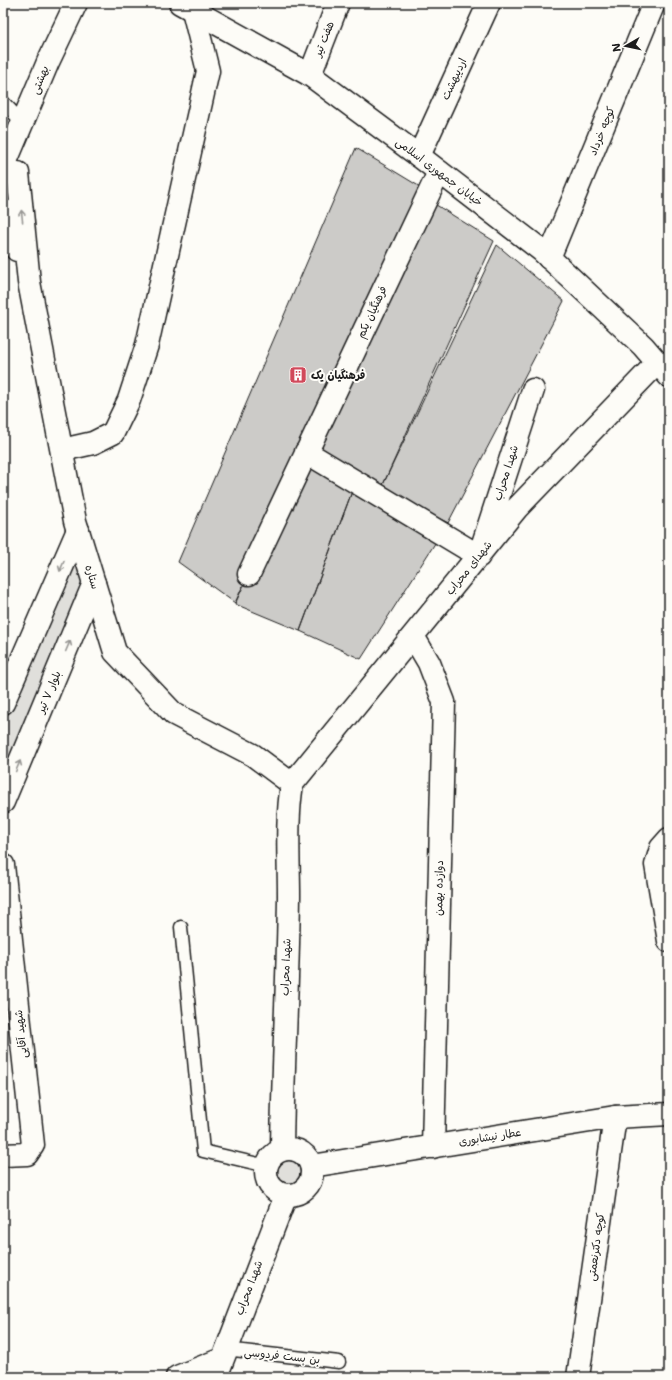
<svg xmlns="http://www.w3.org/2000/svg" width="672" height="1380" viewBox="0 0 672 1380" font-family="'Shantell Sans','Playpen Sans Arabic',sans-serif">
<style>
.green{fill:#e0dfdb;stroke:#7e7e7c}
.building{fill:#cccbc8;stroke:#1c1c1c}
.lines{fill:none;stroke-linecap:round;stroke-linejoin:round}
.service-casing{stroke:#1c1c1c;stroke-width:15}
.minor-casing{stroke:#1c1c1c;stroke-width:25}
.tertiary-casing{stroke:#1c1c1c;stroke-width:25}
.primary-casing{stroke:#1c1c1c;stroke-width:25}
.service{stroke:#fdfcf7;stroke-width:12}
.minor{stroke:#fdfcf7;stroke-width:22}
.tertiary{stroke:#fdfcf7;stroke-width:22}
.primary{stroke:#fdfcf7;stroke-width:22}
.oneway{stroke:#989794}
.labels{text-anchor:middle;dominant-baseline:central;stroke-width:4;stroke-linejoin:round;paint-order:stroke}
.street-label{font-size:11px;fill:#1c1c1c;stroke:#fdfcf7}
.poi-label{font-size:11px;font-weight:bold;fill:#1c1c1c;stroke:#fdfcf7;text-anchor:start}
</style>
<rect width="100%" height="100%" fill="#fdfcf7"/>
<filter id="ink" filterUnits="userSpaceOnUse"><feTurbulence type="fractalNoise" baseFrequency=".025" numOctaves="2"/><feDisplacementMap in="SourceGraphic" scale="8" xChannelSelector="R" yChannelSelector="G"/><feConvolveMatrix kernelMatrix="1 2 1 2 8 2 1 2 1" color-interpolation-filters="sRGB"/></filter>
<g filter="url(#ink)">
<path class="green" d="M78 531 91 575 3 783V706Z
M267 1172a22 22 0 1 1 44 0a22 22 0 1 1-44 0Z"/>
<path class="building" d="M356 148 422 188 235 603 178 562Z
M433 203 494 241 381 489 307 452Z
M497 245 564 301 448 523 381 489Z
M306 453 357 478 300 631 235 604Z
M357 478 448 523 361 659 300 631Z"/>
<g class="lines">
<defs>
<path id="service" d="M3 102 23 123
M181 927 203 1151 267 1166
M225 1349 339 1362"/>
<path id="minor" d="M419 156 489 3
M549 258 654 3
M62 450 93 443 113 433 129 400 147 345 208 71 193 10
M306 452 479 556 533 390
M249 574 439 172
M413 636 429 663 444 702 433 1147
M3 703 78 530
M292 784 517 508 658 362
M3 802 94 583
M669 839 661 848 656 865 669 941
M3 865 33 1145 27 1154 3 1155
M578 1377 615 1117"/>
<path id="tertiary" d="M310 75 338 3
M7 159 48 62 76 3
M18 173 29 282 75 521 115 652 174 714 253 755 292 784C286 821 289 858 289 896 288 980 283 1065 282 1150
M3 210 17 250
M266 1172a23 23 0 1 1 46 0a23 23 0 1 1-46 0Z
M312 1166 615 1117 669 1114
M177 1377 222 1359
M216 1377 286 1195"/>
<path id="primary" d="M180 3 310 75 419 156 541 250 643 346 669 376"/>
</defs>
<use href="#service" class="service-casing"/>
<use href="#minor" class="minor-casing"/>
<use href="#tertiary" class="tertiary-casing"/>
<use href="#primary" class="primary-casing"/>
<use href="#service" class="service"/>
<use href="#minor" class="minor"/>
<use href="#tertiary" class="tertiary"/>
<use href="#primary" class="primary"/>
</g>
<defs><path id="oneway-shaft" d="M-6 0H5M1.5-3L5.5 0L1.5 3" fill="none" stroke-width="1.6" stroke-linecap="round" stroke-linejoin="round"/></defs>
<g class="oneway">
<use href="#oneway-shaft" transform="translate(22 216) rotate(-96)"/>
<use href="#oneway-shaft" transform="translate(62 566) rotate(113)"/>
<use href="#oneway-shaft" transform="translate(68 646) rotate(-67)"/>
<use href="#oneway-shaft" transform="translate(18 766) rotate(-67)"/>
</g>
</g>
<defs>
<symbol id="building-square" viewBox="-11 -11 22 22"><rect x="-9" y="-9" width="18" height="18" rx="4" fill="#d1495b" stroke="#fdfcf7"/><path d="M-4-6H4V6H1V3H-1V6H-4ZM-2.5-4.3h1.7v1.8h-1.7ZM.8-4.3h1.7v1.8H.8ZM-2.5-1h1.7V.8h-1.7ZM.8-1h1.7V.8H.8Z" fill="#fff"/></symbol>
</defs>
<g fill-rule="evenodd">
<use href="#building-square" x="288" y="365" width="20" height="20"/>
</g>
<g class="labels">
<g class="street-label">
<text transform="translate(324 39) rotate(-68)">هفت تیر</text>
<text transform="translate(454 79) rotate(-65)">اردیبهشت</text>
<text transform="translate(40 80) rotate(-68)">بهشتی</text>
<text transform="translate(602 131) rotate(-68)">کوچه خرداد</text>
<text transform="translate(439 172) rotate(37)">خیابان جمهوری اسلامی</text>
<text transform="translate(372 312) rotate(-65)">فرهنگیان یکم</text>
<text transform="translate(506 473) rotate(-72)">شهدا محراب</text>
<text transform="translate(469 568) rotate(-51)">شهدای محراب</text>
<text transform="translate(92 577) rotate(73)">ستاره</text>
<text transform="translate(49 692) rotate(-67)">بلوار ۷ تیر</text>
<text transform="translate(439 888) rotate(-89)">دوازده بهمن</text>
<text transform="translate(286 967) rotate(-88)">شهدا محراب</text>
<text transform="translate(21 1034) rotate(-96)">شهید آقایی</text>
<text transform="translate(490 1137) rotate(-9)">عطار نیشابوری</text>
<text transform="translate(596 1247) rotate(-82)">کوچه دکترنعمتی</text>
<text transform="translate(249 1288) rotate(-69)">شهدا محراب</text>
<text transform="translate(282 1356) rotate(6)">بن بست فردوسی</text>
</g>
<g class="poi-label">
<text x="311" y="375">فرهنگیان یک</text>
</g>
</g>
<rect width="672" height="1380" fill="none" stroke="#fdfcf7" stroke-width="16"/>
<rect x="8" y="8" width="656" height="1364" fill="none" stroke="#1c1c1c" stroke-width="1.5" filter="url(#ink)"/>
<g transform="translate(626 46) rotate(261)" stroke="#fdfcf7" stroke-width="3" paint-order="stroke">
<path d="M0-3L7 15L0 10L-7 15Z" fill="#1c1c1c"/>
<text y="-6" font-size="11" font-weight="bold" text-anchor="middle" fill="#1c1c1c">N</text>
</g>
</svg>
